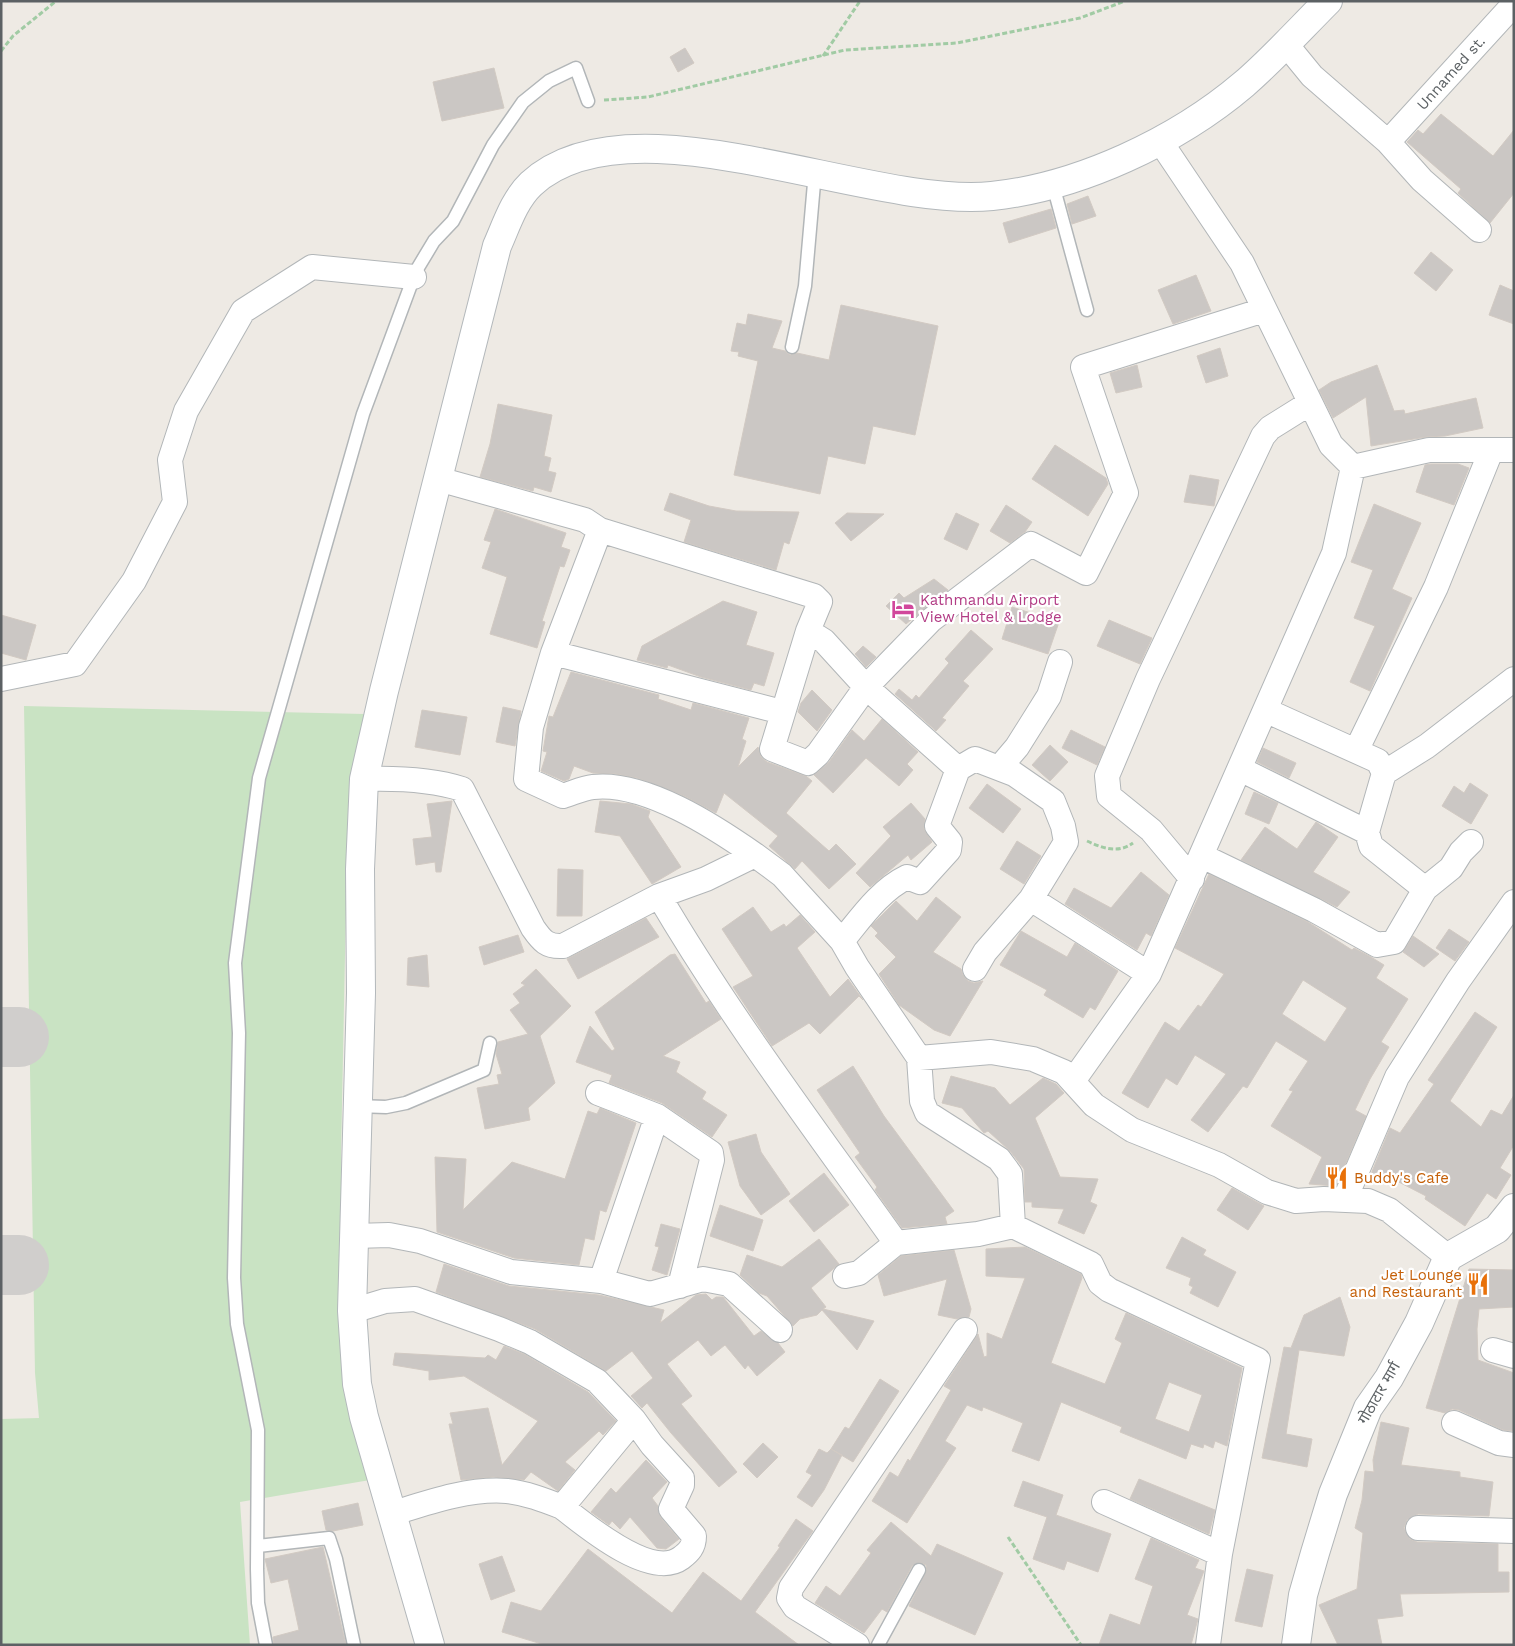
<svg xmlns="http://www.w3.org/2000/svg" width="1515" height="1646" viewBox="0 0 1515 1646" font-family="'Work Sans','Noto Sans Devanagari',sans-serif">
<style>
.green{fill:#c9e3c3}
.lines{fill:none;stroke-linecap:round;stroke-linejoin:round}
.taxiway{stroke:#d0cecc;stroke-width:60}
.building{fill:#cbc7c4;stroke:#d2cac3;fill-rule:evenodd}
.service-casing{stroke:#b2b6b8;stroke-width:15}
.minor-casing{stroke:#b2b6b8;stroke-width:26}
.tertiary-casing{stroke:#b2b6b8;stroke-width:30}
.secondary-casing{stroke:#b3b8bb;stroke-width:30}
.path{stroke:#a1cba4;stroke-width:3;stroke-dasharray:5 2.5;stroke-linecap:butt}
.service{stroke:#fff;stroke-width:12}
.minor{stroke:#fff;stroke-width:24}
.tertiary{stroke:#fff;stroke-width:28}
.secondary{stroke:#fff;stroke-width:28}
.labels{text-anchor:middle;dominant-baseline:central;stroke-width:4.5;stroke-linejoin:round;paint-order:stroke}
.street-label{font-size:15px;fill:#5c6164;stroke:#fff}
.hotel-label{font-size:15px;fill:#b23c85;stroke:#fff;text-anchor:start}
.food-label{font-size:15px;fill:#c56008;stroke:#fff;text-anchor:start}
</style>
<rect width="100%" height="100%" fill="#eeeae4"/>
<path class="green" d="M24 706 365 714 348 806 341 1155 342 1227 370 1480 240 1502 250 1645H1V1419L39 1418 35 1373Z"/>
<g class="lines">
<path class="taxiway" d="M1 1037H19
M1 1265H19"/>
</g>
<path class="building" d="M685 48 694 63 678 72 670 57Z
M494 68 504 108 442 121 433 82Z
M1441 114 1493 156 1514 130V193L1490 223 1458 193 1461 189 1407 142 1418 130 1423 134Z
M1088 196 1096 216 1072 224 1067 204Z
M1051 209 1056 228 1009 243 1003 223Z
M1431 252 1453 270 1436 291 1414 273Z
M1196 275 1211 311 1173 324 1158 290Z
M1500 285 1514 291V324L1489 315Z
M841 305 938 326 915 435 873 426 865 464 828 456 820 494 734 475 758 361 738 356 739 352 731 351 737 323 746 325 748 314 782 321 772 348 785 351 790 355 797 353 829 360Z
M1220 348 1228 376 1206 383 1197 356Z
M1137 365 1142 387 1116 393 1110 373Z
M1377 365 1394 411 1404 410 1405 414 1476 398 1483 428 1445 436 1426 437 1371 446 1366 397 1333 418 1319 390 1331 382Z
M498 404 552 415 544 456 551 458 548 471 556 473 551 492 534 487 533 491 480 477 490 444Z
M1055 445 1106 478 1108 484 1088 516 1032 479Z
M1431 464H1458L1469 468 1454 505 1416 492 1425 465Z
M1190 475 1219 480 1214 506 1184 502Z
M670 493 709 506 736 511 799 512 789 544 784 542 776 570 684 542 691 520 664 510Z
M1374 504 1421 523 1392 589 1412 598 1370 691 1350 682 1375 626 1354 618 1373 570 1351 562Z
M1006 505 1032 522 1025 532 1010 543 990 531Z
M495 509 566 533 561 547 570 550 564 567 560 566 542 621 545 622 537 648 490 634 507 577 482 568 491 542 484 540Z
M847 513 884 514 851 541 835 523Z
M956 513 979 524 967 550 944 539Z
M934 579 948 590 906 624 886 606 899 593 904 598Z
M723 601 757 612 746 645 774 653 764 686 754 683 751 690 701 677 668 665 667 668 637 660 642 646Z
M1012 607 1059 622 1048 654 1002 639Z
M1 615 36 625 26 660 1 653Z
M1109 620 1152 638 1140 664 1097 646Z
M971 630 993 649 963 681 969 686 942 718 946 720 936 731 895 694 899 689 912 700 916 695 919 698 949 663 945 659Z
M863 646 876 657 866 667 855 654Z
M571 672 659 695 658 699 691 710 693 703 749 718 742 739 746 741 738 767 758 747 761 757 767 762 806 776 812 781 786 813 829 851 836 844 856 864 829 889 802 861 795 869 769 846 778 836 724 793 716 813 684 796 637 778 616 774 593 773 574 766 569 779 564 781 541 771 547 752 543 751 549 716 553 717Z
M812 690 832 710 817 731 798 712 801 703Z
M503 707 521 711 515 746 496 742Z
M422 710 467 717 460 755 415 747Z
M882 719 918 752 907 764 913 770 899 786 866 758 833 793 814 775 829 762 852 730 864 741Z
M1071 730 1105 747 1097 765 1062 748Z
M1050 745 1068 762 1050 781 1032 765Z
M1263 748 1296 763 1289 778 1257 762Z
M1470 783 1488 795 1471 824 1442 806 1454 786 1464 793Z
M987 784 1021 809 1003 833 969 808Z
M1254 792 1278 803 1269 824 1245 814Z
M452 801 441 872H436L435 862 416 865 413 839 432 837 427 804Z
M600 801 631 804 650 811 648 817 681 867 652 884 620 836 595 832Z
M911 803 925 819 924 829 932 842 911 860 908 855 870 887 856 873 891 836 883 827Z
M1316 822 1338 837 1313 872 1350 892 1337 907 1241 860 1265 827 1297 849Z
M1017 841 1041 856 1024 884 1000 869Z
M558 869 583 870 582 916H557Z
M1141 872 1169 895 1151 936 1146 933 1137 950 1065 904 1074 888 1111 908Z
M1209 874 1308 922 1352 950 1354 948 1371 957 1384 965 1376 978 1408 999 1381 1042 1389 1047 1370 1079 1355 1110 1366 1116 1336 1186 1309 1184 1322 1157 1271 1126 1293 1091 1289 1090 1308 1061 1276 1041 1247 1088 1243 1086 1208 1132 1191 1120 1226 1074 1195 1055 1177 1085 1166 1078 1148 1108 1122 1093 1165 1022 1179 1031 1198 1005 1201 1007 1224 974 1175 948ZM1303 980 1347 1008 1325 1042 1282 1014Z
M936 897 961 917 933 952 961 969 963 975 968 981 974 983 983 981 950 1036 934 1030 899 1005 879 974 896 957 875 936 878 933 871 926 896 901 917 921Z
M753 907 771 932 784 924 786 927 800 915 815 932 797 948 830 997 848 979 863 1000 859 996 820 1034 809 1023 772 1046 733 987 753 976 722 929Z
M646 918 659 937 578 979 567 959Z
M1449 929 1469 942 1455 961 1436 948Z
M1021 931 1067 957 1075 943 1118 971 1095 1010 1090 1007 1083 1018 1044 995 1047 990 1000 965Z
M518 935 524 952 484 965 479 947Z
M1413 936 1439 954 1424 967 1403 952Z
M675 954 706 1003 709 1001 721 1019 663 1056 680 1062 676 1072 706 1092 702 1099 727 1115 712 1137 662 1103 609 1083 612 1075 576 1062 590 1026 612 1051 615 1049 595 1012 670 955Z
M427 955 429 987 407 985 408 958Z
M536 969 571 1006 540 1036 555 1083 528 1108 530 1120 485 1129 477 1088 499 1084 497 1075 502 1074 496 1054 498 1042 528 1034 510 1010 520 1003 513 994 525 985 521 983Z
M1475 1012 1497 1027 1450 1101 1481 1127 1491 1110 1502 1115 1514 1095V1145L1500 1168 1511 1175 1496 1199 1487 1193 1465 1226 1425 1199 1426 1196 1393 1179 1383 1182 1371 1174 1390 1128 1400 1133 1434 1084 1428 1080Z
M853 1066 884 1116 954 1211 945 1217 947 1224 902 1228 875 1190 877 1187 855 1157 860 1153 817 1090Z
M951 1076 995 1088 1010 1105 1043 1078 1056 1084 1064 1093 1035 1118 1060 1177 1098 1179 1090 1202 1097 1205 1084 1234 1058 1223 1064 1209 1032 1207V1202H1025L1024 1169 1010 1151 988 1131 984 1133 962 1108 942 1103Z
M600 1108 636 1123 606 1212 600 1210 594 1240 585 1238 579 1265 514 1258 437 1232 435 1157 466 1159 463 1210 512 1162 565 1179 588 1111 597 1114Z
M756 1134 761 1152 790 1194 761 1215 740 1186 728 1142Z
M824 1173 849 1205 814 1232 789 1201Z
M1232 1188 1264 1206 1248 1230 1217 1210Z
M720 1205 763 1220 753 1251 710 1236Z
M661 1224 680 1229 667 1275 652 1270 659 1247 655 1246Z
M1182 1237 1206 1250 1203 1255 1236 1272 1218 1307 1190 1293 1193 1287 1189 1285 1191 1278 1166 1268Z
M819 1239 839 1264 811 1288 826 1307 823 1309 874 1321 857 1350 822 1310 817 1315 800 1319 793 1326 767 1296 759 1293 740 1275 747 1255 782 1267Z
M1025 1247 1081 1274 1082 1278 1051 1363 1105 1384 1122 1343 1115 1339 1126 1313 1242 1368 1227 1446 1215 1441 1213 1448 1204 1444 1203 1448 1191 1444 1186 1459 1120 1432 1122 1427 1061 1402 1039 1461 1012 1451 1023 1423 983 1407 982 1411 967 1405 945 1441 956 1448 907 1523 872 1501 890 1472 898 1477 908 1459 910 1461 951 1390 944 1386 978 1334 984 1357 987 1356V1333L1002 1339 1025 1278 986 1276V1249ZM1169 1382 1202 1395 1189 1432 1155 1419Z
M954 1250 971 1309 969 1317 957 1319 938 1315 947 1279 884 1296 878 1275 901 1256Z
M444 1264 509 1286 599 1295 664 1310 660 1323 696 1295 706 1294 712 1300 716 1297H723L754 1336 761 1331 778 1343 785 1352 757 1376 748 1365 745 1369 725 1345 711 1356 698 1340 667 1364 692 1396 681 1404 737 1472 719 1487 671 1433 647 1403 642 1408 631 1396 653 1378 632 1351 606 1371 535 1329 436 1292Z
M1469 1269 1514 1270V1307L1479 1309 1477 1329 1478 1360 1514 1373V1431L1503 1430 1459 1410 1452 1409 1445 1413 1426 1408Z
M1340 1297 1350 1327 1344 1356 1299 1350 1286 1434 1312 1439 1307 1467 1262 1458 1284 1347 1291 1348 1304 1315Z
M504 1346 524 1354 588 1392 616 1421 603 1435 599 1431 565 1462 575 1470 558 1491 531 1472 524 1480 493 1477 461 1480 449 1424H453L450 1413 488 1408 502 1465 538 1421 464 1376 429 1380V1371L393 1365 395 1353 485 1358 488 1355 496 1360Z
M880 1379 899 1391 853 1462 831 1449 845 1427 849 1429Z
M1381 1422 1409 1428 1401 1465 1460 1472V1477L1493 1482 1489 1516 1418 1514 1407 1520 1404 1528 1410 1539 1417 1542 1498 1544V1572H1509V1592L1400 1594 1403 1616 1377 1619 1382 1645H1338L1319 1605 1357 1589 1363 1533 1355 1528 1362 1500 1365 1471 1374 1472 1373 1460Z
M763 1443 778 1457 757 1478 743 1464Z
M819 1449 827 1453 831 1449 842 1455 824 1490 812 1507 797 1497 812 1475 806 1472Z
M646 1460 667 1482 652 1498 658 1506 661 1518 679 1539 666 1549 657 1548 630 1517 620 1529 612 1521 609 1525 591 1512 611 1488 616 1493Z
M1139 1479 1215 1510 1209 1534 1130 1499Z
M1023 1481 1063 1495 1056 1515 1111 1534 1098 1572 1067 1561 1064 1570 1033 1559 1047 1517 1014 1506Z
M358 1503 363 1525 333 1531 326 1530 322 1511Z
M796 1519 813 1531 755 1612 799 1645H545L502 1632 511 1602 541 1611 588 1549 672 1613 703 1572 741 1601 780 1547 778 1546Z
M891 1522 931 1556 937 1544 1003 1573 975 1635 909 1606 927 1570 926 1565 919 1562 912 1566 887 1612 882 1609 864 1633 815 1603 826 1586 840 1596 871 1553 867 1550Z
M1151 1538 1199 1560 1195 1568 1204 1571 1187 1615 1198 1619 1191 1645H1099L1110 1614 1140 1625 1153 1586 1135 1579Z
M323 1547 346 1645H274L273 1637 299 1630 288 1579 271 1583 265 1559Z
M502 1556 515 1591 491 1600 479 1564Z
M1247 1569 1273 1575 1262 1627 1235 1621Z"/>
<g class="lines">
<defs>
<path id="service" d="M1053 185 1087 310
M792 347 805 286 815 172
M356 1106 386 1107 406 1103 484 1070 490 1043
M258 1546 329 1538 336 1559 354 1645
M266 1645 258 1603 257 1569 258 1430 237 1324 234 1278 239 1033 235 963 259 778 363 414 416 271 434 241 453 221 493 145 523 102 549 81 576 68 588 101
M878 1645 919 1570"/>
<path id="minor" d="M1285 43 1312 76 1388 142 1422 180 1479 230
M1160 141 1242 263 1331 445 1353 467 1429 450H1514
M1388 142 1514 4
M438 479 585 520 600 530 814 596 820 602 808 631 772 749 808 763 818 754 866 687 931 620 1031 544 1086 573 1126 493 1083 367 1264 310
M600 530 553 653 531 727 526 779 563 796C573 793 583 788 593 787 645 781 715 827 755 855
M808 631 824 641 866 687 958 769
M553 653 782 712
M1 679 75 664 134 581 175 502 170 460 186 411 243 311 312 267 414 277
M1265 710 1378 761 1384 773 1367 832 1371 846 1425 889
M1356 751 1436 587 1491 451
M1000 767 1017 747 1049 696 1060 662
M1240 769 1367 832
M1384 773 1427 746 1514 679
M364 779C397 778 431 779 462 789L533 928C542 941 547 947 563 946L659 896 706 879 755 855 782 875 842 941 857 967 919 1058 922 1101 927 1113 999 1159 1010 1174 1013 1226
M1202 856 1314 910 1377 945 1394 942 1425 889 1451 868 1461 852 1471 842
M1192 879 1151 830 1109 796 1107 776 1148 679 1263 436 1270 428 1310 403
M659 896C730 1017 815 1129 896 1243
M842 941C861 918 880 890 907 877L920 882 949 850 950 842 937 826 958 769 975 759 1014 774 1053 801 1063 826 1066 842 1031 899 1149 974
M975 969 985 952 1031 899
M919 1058 991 1052 1033 1059 1064 1072 1094 1105 1132 1130 1219 1165 1267 1192 1296 1201 1324 1199 1368 1201 1389 1210 1448 1257
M1073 1081 1149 974 1334 553 1353 467
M598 1093 657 1116 711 1153 712 1160 680 1286
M1345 1199 1397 1077 1458 981 1514 902
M354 1236 389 1235 420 1241 511 1272 601 1281 650 1294 703 1279 729 1284 780 1330
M845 1276 859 1273 896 1243 978 1234 1013 1226 1091 1264 1100 1283 1109 1290 1258 1360 1220 1554 1208 1645
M601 1281 657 1116
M352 1311 385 1301 415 1299 499 1329 530 1342 597 1381 634 1420
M1493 1350 1514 1356
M1454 1423 1499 1443 1514 1445
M1104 1502 1220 1554
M394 1513C429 1502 469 1488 507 1491 526 1493 544 1500 562 1507L634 1420 652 1445 682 1478V1485L671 1509 694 1536C694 1547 689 1552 681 1558 651 1580 586 1526 562 1507
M1418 1528 1514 1531
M857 1645 795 1607 789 1598 791 1588 965 1330"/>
<path id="tertiary" d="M1296 1645 1303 1595 1315 1553 1333 1494 1368 1408 1389 1378 1419 1323 1448 1257 1497 1229 1514 1208"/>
<path id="secondary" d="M430 1645 364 1417 357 1384 352 1311 361 993 360 869 364 779 384 691 497 246C506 226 514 200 531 184 630 93 868 209 992 196 1079 187 1177 141 1244 84 1273 59 1300 29 1328 1"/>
</defs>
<use href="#service" class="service-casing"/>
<use href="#minor" class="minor-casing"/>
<use href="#tertiary" class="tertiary-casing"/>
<use href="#secondary" class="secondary-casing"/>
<path class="path" d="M1 51 13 36 56 1
M823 56 860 1
M604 100 648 97 845 50 957 43 1080 18 1125 1
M1087 841C1102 848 1118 854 1133 843
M1008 1537 1081 1645"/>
<use href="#service" class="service"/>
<use href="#minor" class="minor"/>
<use href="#tertiary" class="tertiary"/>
<use href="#secondary" class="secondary"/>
</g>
<defs>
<symbol id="hotel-bare" viewBox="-9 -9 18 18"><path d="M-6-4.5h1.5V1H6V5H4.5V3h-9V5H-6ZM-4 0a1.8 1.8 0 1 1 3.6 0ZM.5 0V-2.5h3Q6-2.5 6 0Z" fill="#d1479c" stroke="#fff" stroke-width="2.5" paint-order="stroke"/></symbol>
<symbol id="restaurant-bare" viewBox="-9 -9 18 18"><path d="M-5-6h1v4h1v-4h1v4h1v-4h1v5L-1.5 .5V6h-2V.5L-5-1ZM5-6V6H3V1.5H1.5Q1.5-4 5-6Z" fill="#e8710a" stroke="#fff" stroke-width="2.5" paint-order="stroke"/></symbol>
</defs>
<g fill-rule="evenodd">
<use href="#hotel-bare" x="887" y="593" width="32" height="32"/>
<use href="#restaurant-bare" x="1321" y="1162" width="32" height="32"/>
<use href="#restaurant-bare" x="1462" y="1268" width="32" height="32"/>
</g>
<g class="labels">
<g class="street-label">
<text transform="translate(1451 73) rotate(-48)">Unnamed st.</text>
<text transform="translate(1379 1393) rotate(-60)">गोठाटार मार्ग</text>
</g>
<g class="hotel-label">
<text x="920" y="600">Kathmandu Airport<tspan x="920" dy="17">View Hotel &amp; Lodge</tspan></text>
</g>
<g class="food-label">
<text x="1354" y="1178">Buddy's Cafe</text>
<text x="1462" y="1275" text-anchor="end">Jet Lounge<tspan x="1462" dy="17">and Restaurant</tspan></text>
</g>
</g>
<rect width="1515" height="1646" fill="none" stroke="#5c6164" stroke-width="5"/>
</svg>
